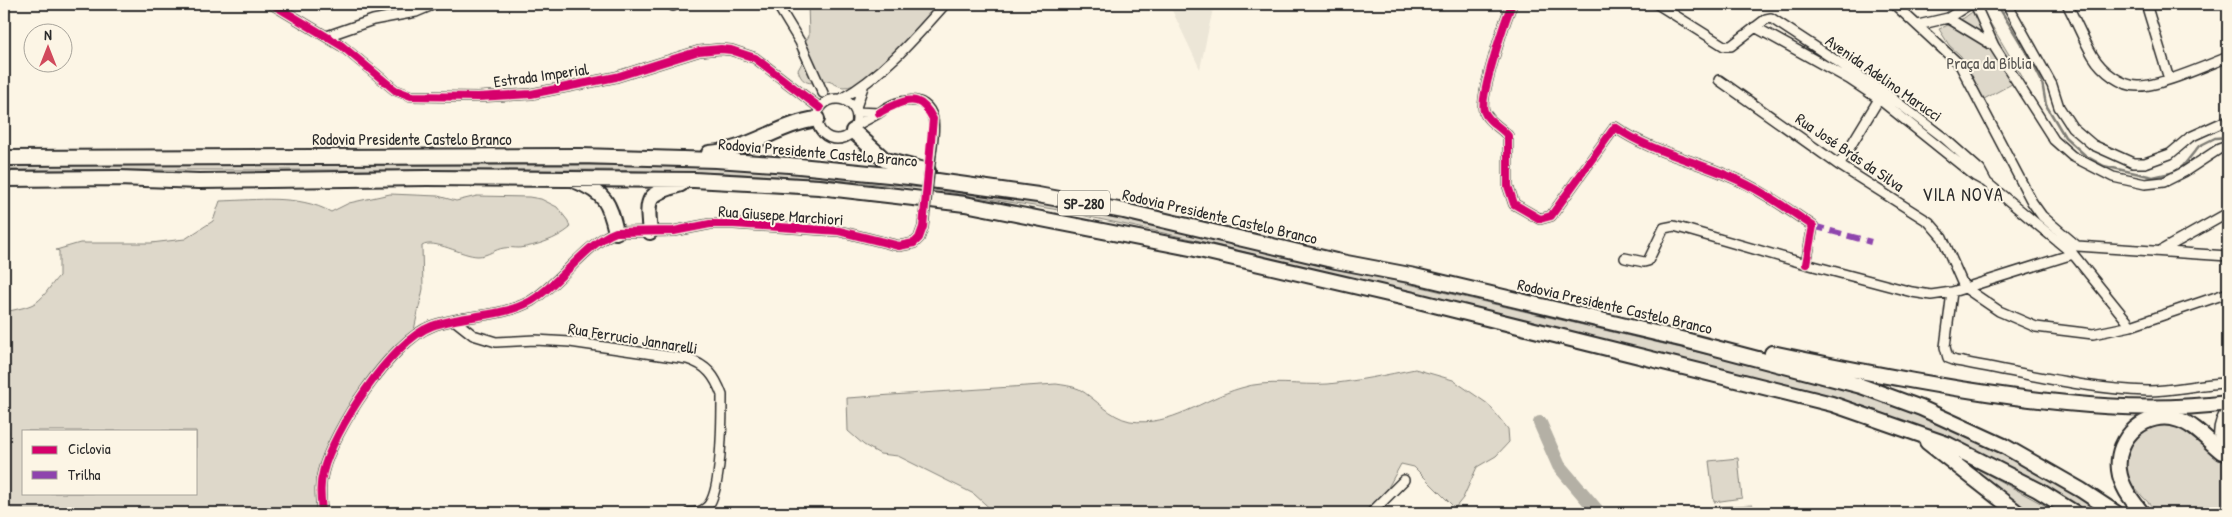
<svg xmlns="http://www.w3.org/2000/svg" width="2232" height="517" viewBox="0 0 2232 517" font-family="'Patrick Hand',sans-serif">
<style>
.built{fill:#ece6d7}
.green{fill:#ded8ca;stroke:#84827a;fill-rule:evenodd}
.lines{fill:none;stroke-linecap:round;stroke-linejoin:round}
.stream{stroke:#7d7b74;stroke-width:2.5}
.river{stroke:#b4b0a5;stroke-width:14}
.minor-casing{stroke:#2b2b2b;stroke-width:12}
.highway-casing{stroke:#2b2b2b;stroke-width:18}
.minor{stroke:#fcf5e5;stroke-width:9}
.highway{stroke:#fcf5e5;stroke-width:14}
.minor-bridge-casing{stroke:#2b2b2b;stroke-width:12;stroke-linecap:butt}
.minor-bridge{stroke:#fcf5e5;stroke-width:9}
.quiet{stroke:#8e44ad;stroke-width:6;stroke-dasharray:12 6;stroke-linecap:butt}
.cycleway-casing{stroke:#fcf5e5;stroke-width:11}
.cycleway{stroke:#d6006c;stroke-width:8}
.labels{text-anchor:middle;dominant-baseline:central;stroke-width:4;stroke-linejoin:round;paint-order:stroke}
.shield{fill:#fcf5e5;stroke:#6a6863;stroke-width:1}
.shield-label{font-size:15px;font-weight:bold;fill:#2b2b2b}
.park-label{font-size:16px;fill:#585653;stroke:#fcf5e5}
.street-label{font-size:16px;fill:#2b2b2b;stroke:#fcf5e5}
.neighbourhood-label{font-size:18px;letter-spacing:1px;fill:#2b2b2b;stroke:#fcf5e5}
</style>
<rect width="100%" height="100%" fill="#fcf5e5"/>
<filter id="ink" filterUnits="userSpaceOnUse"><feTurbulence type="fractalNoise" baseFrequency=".02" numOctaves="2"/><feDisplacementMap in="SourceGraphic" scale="10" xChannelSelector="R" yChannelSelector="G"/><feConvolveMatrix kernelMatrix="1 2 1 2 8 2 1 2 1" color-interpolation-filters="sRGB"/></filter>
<g filter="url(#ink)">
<path class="built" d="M1169 4H1214L1200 69Z
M753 508 755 513H657L666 509Z"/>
<path class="green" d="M808 4H938C920 25 872 89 843 87 836 86 831 80 824 81 811 84 802 85 798 70L803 61 798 52 809 36Z
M1980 6 2023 78 1984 99 1961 56 1949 45 1939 29 1964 18Z
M4 165H605L727 167 826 174 1013 196 1097 212 1251 247 1740 362 1853 391 1939 423 2000 451 2105 513H2084L2061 498 1969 449 1911 424 1853 403 1196 240 1053 209 921 188 825 179 727 173 605 170H4Z
M390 194 438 196 456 201 477 196 529 197 541 199 557 207 568 221 570 228C557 239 536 246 519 248 514 248 509 247 504 248 495 249 488 256 478 256 462 256 434 238 422 246L423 289 414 330 382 366 323 470 318 513H4V442L9 433 4 401V313C13 309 23 309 31 305 43 301 50 285 59 276V251L56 250 80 243H151L185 239 213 221 220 201C257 200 298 194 331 212L349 203ZM24 431H196V493H24Z
M1415 369 1453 380 1488 404 1508 429 1509 442 1496 456 1477 467 1463 498 1455 508 1414 467 1401 464 1379 504 1369 513H995L974 494 898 456 880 454 864 445 848 431 847 398 1056 384C1063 385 1072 386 1079 389 1096 399 1110 417 1130 421 1172 427 1202 399 1241 388 1268 379 1300 386 1328 384 1357 381 1386 375 1415 369Z
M2155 422 2187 428 2228 466V513H2158L2129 482 2123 465 2129 441Z
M1738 458 1742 498 1714 502 1709 461Z
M1961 460 2059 513H2024Z
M1753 505V513H1713V507Z"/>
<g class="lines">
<path class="stream" d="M1997 4 2032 62 2042 82 2046 105 2065 137 2086 156 2104 166 2153 177 2175 172 2183 166 2199 146 2215 138 2228 137"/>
<path class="river" d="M1540 423 1559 466 1599 513"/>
<defs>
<path id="minor" d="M272 4 342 46 395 90 411 96 478 97 531 94 616 77 699 51 721 49 731 50 755 58 820 108
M777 4 800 42 823 93
M1512 4C1505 20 1479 98 1484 111 1488 122 1501 127 1508 136V186L1514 204 1540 219 1551 216 1615 127C1651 152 1691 159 1731 177 1760 189 1786 208 1813 226L1806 264
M1657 4 1724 46H1731L1766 19 1771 18 1884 92 1944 138 1980 170 1986 181
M1894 4 1960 65 2032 202 2042 216 2077 246 2228 256
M1975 4 1994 46 2054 140 2072 156 2113 177 2145 184 2164 182 2184 172 2219 149 2228 146
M2007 4 2052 85 2059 107 2072 127 2093 145 2133 163H2145L2170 154 2190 137 2228 120
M2067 4C2076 21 2083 39 2093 56 2102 71 2122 87 2140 86 2160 86 2208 65 2228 57
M2146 4 2169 79
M673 6 675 4
M1948 18 1994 46
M1918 25 1948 18 1970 4
M1755 27 1849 79 1879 99 1975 176 1986 182 2073 254 2131 326
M327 36 373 20 416 12 435 4
M1719 80 1839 165 1929 222 1942 237 1964 287
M841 99C882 76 914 39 945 4
M817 119a20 20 0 1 1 40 0a20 20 0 1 1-40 0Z
M855 110 863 87
M879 113C894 100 927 91 933 119 935 129 932 144 931 154
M855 126 879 113 856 112
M1839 165 1879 99
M2162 250 2228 213
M1625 258 1644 262 1648 261 1664 228 1674 226 1806 264 1912 292 1931 295 1952 292 2073 254
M1964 287 1999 311 2036 327 2093 334 2131 326 2228 293
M1952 292 1945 347 1948 358 1956 361C2020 372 2083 389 2148 391 2175 391 2202 383 2228 383
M454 320 473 335 496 342 535 340 570 342 687 359C707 365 715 376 722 395 722 417 722 493 707 507 702 512 696 513 689 513
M2228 409C2216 423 2215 445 2228 459
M322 513C321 499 319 486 323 472 333 431 391 341 432 326 464 314 501 318 531 301 561 283 586 243 616 232L674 231 710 224H734L839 231 899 246 914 243 919 238 923 227
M1371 513 1404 480"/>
<path id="highway" d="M853 131 885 160 928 171
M709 153C748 151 779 124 817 119
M4 158 581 156 716 160 789 165 909 177 1038 195 1124 211 1336 261 1415 276 1685 340 1861 386 1921 408 2004 446 2081 490 2116 513
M4 179 118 178 199 181 427 178 694 180 819 187 965 204 1195 249 1414 300 1832 404 1947 444 2038 490 2075 513
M576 181C605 193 609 202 616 232
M650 232C646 197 647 194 681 184
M1772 353C1843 368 1915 382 1987 393 2068 405 2147 413 2228 403
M1927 442 2018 513
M2142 513C2132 500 2121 487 2119 470 2115 437 2146 409 2179 420 2195 425 2209 442 2222 452"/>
</defs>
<use href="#minor" class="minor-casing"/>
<use href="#highway" class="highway-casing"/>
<use href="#minor" class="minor"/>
<use href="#highway" class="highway"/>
<defs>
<path id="minor-bridge" d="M923 227 931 154"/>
</defs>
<use href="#minor-bridge" class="minor-bridge-casing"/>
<use href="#minor-bridge" class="minor-bridge"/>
<path class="quiet" d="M673 6 675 4
M1813 226 1871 242"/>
<defs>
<path id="cycleway" d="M272 4 342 46 395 90 411 96 478 97 531 94 616 77 699 51 721 49 731 50 755 58 820 108
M1512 4C1505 20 1479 98 1484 111 1488 122 1501 127 1508 136V186L1514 204 1540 219 1551 216 1615 127C1651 152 1691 159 1731 177 1760 189 1786 208 1813 226L1806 264
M322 513C321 499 319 486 323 472 333 431 391 341 432 326 464 314 501 318 531 301 561 283 586 243 616 232L674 231 710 224H734L839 231 899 246 914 243 919 238 923 227 933 119C923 99 913 96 893 106 888 108 883 110 879 113"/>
</defs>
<use href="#cycleway" class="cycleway-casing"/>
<use href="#cycleway" class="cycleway"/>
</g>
</g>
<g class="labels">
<rect class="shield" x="1058" y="190.5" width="52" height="25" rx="4"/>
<g class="shield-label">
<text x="1084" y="203">SP-280</text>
</g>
<g class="park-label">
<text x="1989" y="63">Praça da Bíblia</text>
</g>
<g class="street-label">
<text transform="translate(541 75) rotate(-8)">Estrada Imperial</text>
<text transform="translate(1884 78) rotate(35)">Avenida Adelino Marucci</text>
<text x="412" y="139">Rodovia Presidente Castelo Branco</text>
<text transform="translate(818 152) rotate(5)">Rodovia Presidente Castelo Branco</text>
<text transform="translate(1850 152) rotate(34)">Rua José Brás da Silva</text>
<text transform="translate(781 215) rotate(4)">Rua Giusepe Marchiori</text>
<text transform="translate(1220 216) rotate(13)">Rodovia Presidente Castelo Branco</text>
<text transform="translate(1615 306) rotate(13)">Rodovia Presidente Castelo Branco</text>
<text transform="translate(633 338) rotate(9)">Rua Ferrucio Jannarelli</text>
</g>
<g class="neighbourhood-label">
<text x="1963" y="194">VILA NOVA</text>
</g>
</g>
<rect width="2232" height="517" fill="none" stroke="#fcf5e5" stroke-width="20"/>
<rect x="10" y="10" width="2212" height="497" fill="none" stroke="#2b2b2b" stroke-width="2" filter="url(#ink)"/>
<rect x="22" y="430" width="175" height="65" fill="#fcf5e5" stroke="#a8a49b"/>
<rect x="32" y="446" width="25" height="8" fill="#d6006c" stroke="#a8a49b"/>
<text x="68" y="454" font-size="15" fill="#2b2b2b">Ciclovia</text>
<rect x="32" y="471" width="25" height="8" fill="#8e44ad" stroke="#a8a49b"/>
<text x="68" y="480" font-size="15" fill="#2b2b2b">Trilha</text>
<g transform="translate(48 48)"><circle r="24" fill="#fcf5e5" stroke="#a8a49b"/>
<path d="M0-4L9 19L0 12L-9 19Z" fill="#d1495b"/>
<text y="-8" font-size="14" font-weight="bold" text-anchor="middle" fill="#2b2b2b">N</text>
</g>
</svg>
